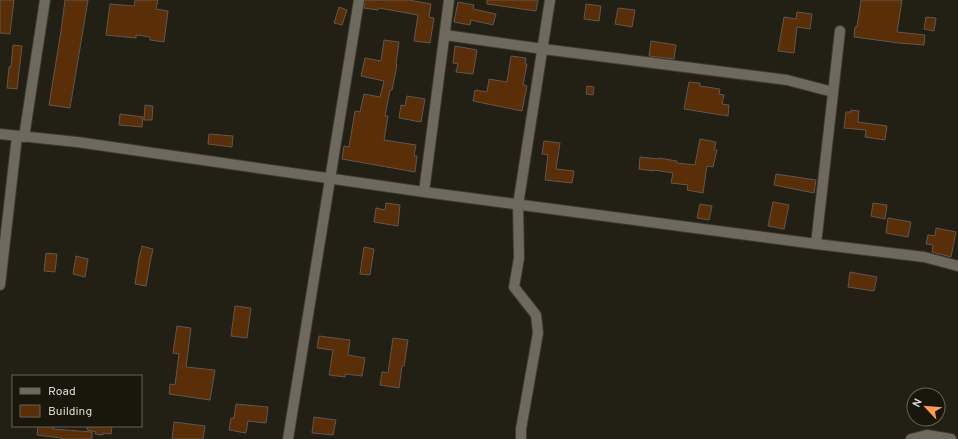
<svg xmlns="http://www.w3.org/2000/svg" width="958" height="439" viewBox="0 0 958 439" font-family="Overpass,sans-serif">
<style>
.building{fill:#5a2e07;stroke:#62564e}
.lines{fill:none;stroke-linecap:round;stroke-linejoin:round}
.minor-casing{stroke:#3d3a33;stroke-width:12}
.minor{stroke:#6d6a5d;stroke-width:10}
</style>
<rect width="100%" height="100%" fill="#221f14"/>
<path class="building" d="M0 0H14L10 34 0 33Z
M65 0H88L70 108 49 105 61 31Z
M135 0H158L156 9 168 11 164 42 150 40V37L136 35V38L106 35 110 4 134 6Z
M365 0H409L431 4 429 17 434 18 430 43 414 41 418 15 379 8 378 10 364 8Z
M487 0H538L536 11 487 4Z
M861 0H902L897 32 925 35 924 45 899 43 854 37 855 27H857Z
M458 2 474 5 473 9 496 14 493 25 471 20 470 25 454 22Z
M586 4 601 6 599 21 584 19Z
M339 7 347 10 342 25 334 23Z
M618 8 635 10 632 27 615 24Z
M797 12 812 14 810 29 797 27 794 53 778 51 784 17 796 19Z
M926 17 936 18 934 31 924 29Z
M384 40 399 42 396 64 397 65 392 90H390L385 116H388L384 140 416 145 414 156H417L415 172 342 159 344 146 349 147 355 111 360 112 364 94 380 97 384 81 361 76 365 58 381 61Z
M651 41 676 45 674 59 649 56Z
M13 45 22 46 17 89 7 88 9 67H11Z
M455 46 477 50 473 74 456 72 458 64 453 63Z
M511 56 526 58 525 64H527L523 85 527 86 522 111 473 101 475 90 487 92 489 79 507 82Z
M689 82 700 83V86L720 89 719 94 724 95 722 104 729 105 728 116 684 109Z
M587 86 594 87 593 95 586 94Z
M407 96 425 99 421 122 399 118 401 105 405 106Z
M145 105 153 106 152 120H144Z
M851 110 859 111 858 122 887 126 885 140 865 137 866 130 844 128 846 112H851Z
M120 114 143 117 142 127 119 125Z
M209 134 233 136 232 147 208 144Z
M700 139 716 142 714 150H717L713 167 707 166 703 193 687 190 688 185 671 183 673 173 654 170V171L639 169 640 157 659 159V158L677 161V163L695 165Z
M544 141 560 143 556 169 574 171 572 183 545 180 548 155 542 154Z
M776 174 816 180 814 193 774 185Z
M773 202 789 205 784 229 768 226Z
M386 203 400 205 398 226 374 222 376 208 385 210Z
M873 203 887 205 885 219 871 216Z
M700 204 712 206 709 220 697 218Z
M888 218 911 222 908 237 886 233Z
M936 228 956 232 951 257 932 252 933 245 926 244 928 235 935 236Z
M142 246 153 249 150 263 146 286 135 284 139 258Z
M364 247 374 249 370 275 360 274Z
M46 253 57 254 55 272 44 271Z
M76 256 88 259 85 277 73 274Z
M850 272 877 277 874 291 848 287Z
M235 306 251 308 247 338 231 336Z
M177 326 191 328 186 367 215 370 210 400 169 394 170 384 175 385 179 354 173 353Z
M319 336 350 340 348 355 365 358 362 376 345 374V377L329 375 333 350 317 348Z
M393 338 408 340 404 366H402L399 388 380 385 382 372 388 373Z
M236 404 268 407 266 423 248 421 246 433 229 430 231 418H234Z
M314 417 336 420 333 435 312 433Z
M174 422 205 426 203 439H172Z
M38 426H53V429L92 432V439H62V438L37 435Z
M87 426H112L111 434 103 433V435L95 434 96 432 87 430Z"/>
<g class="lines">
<defs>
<path id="minor" d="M445 35 543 49 787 80 833 92
M0 134 77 142 424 192 816 244 924 257 958 266
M24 137 45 0
M424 192 449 0
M816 244 840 31
M0 285 17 136
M288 439 359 0
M521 439V429L538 333 536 315 514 287 519 258 518 205 550 0
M911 439 927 435 951 439"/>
</defs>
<use href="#minor" class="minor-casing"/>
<use href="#minor" class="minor"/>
</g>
<rect x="12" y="375" width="130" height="52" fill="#19160b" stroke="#666359"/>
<rect x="20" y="388" width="20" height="6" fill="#6d6a5d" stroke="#666359"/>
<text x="48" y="395" font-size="12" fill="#d9d7cf">Road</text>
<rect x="20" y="405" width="20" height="12" fill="#5a2e07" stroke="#666359"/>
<text x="48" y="415" font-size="12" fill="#d9d7cf">Building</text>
<g transform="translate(926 407) rotate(296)"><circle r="19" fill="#19160b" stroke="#666359"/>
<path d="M0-3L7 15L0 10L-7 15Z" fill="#fe9c58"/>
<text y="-6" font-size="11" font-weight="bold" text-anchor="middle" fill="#d9d7cf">N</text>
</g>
</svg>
